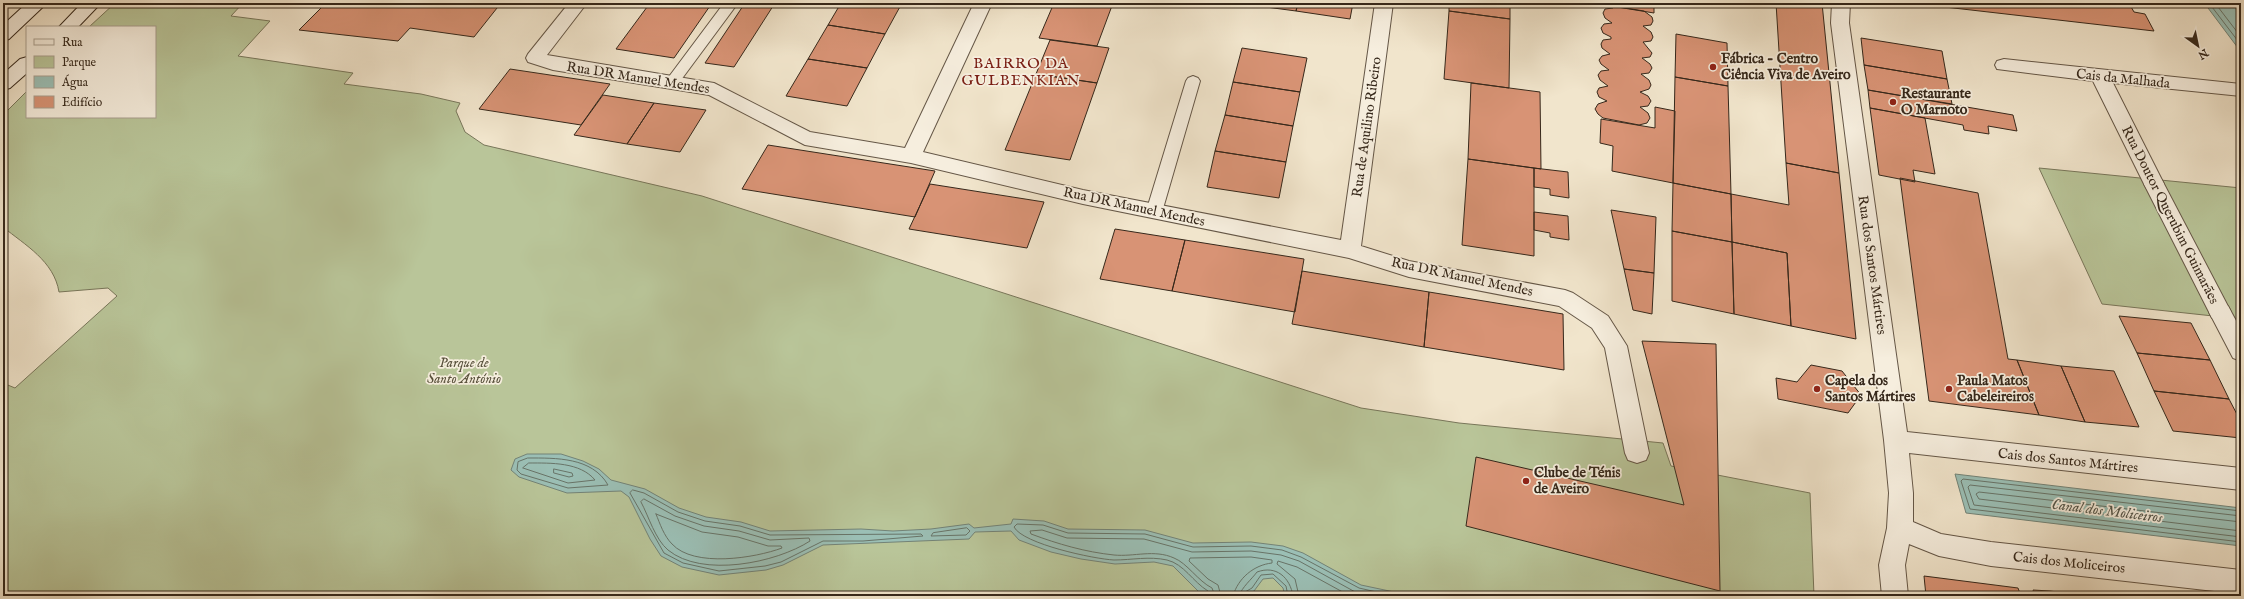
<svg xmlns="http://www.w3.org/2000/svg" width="2244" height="599" viewBox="0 0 2244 599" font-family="'IM FELL English',serif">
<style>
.green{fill:#b9c599;stroke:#78765a}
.water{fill:#9bbfb5;stroke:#738377}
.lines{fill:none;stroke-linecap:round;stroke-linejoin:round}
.shore{stroke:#687468;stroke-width:1}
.building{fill:#d89375;stroke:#36281b}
.service-casing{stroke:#655747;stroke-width:2}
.pedestrian-casing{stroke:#655747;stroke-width:2}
.minor-casing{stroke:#655747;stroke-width:2}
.secondary-casing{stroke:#36281b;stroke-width:2}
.service{fill:#f6eede;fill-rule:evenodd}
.pedestrian{fill:#f6eede;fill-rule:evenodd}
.minor{fill:#f6eede;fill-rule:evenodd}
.secondary{fill:#f6eede;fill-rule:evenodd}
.poi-dot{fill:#8f2418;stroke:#f6eede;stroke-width:1.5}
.labels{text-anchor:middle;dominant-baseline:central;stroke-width:3.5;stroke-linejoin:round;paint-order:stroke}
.poi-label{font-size:14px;font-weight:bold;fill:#36281b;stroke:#f6eede;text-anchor:start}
.street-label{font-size:14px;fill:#36281b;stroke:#f6eede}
.park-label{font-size:14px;font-style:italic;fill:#574f3a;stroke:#f6eede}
.neighbourhood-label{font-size:15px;letter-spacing:1px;fill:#7a1f14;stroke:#f6eede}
.water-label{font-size:15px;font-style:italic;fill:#545549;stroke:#f6eede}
</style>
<rect width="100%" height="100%" fill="#f1e5cc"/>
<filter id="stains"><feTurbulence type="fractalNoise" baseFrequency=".005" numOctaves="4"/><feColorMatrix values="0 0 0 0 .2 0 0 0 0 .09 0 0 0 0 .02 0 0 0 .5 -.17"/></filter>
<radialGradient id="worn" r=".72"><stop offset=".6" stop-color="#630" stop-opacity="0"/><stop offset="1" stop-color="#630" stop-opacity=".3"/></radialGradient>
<path class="green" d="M115 3H243L231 16 270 21 238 56 353 73 344 84 421 94 460 103 456 111 465 132 484 145 702 196 1361 408 1459 423 1663 443 1671 466 1810 493 1814 596H3V383L15 388 117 296 108 288 59 292C54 261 25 245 3 227V115L27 91V117H155V27H89Z
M2039 168 2241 188V319L2102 304Z"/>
<path class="water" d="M2205 4H2241V52Z
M527 454H561L583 461 599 469 611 480 645 489 679 508 706 517 741 522 770 531 861 529 893 531 931 529 969 524 974 528 1011 524 1013 519 1044 521 1068 529 1145 530 1193 543 1251 542 1283 546 1303 553 1361 585 1413 596H1285L1283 588 1273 578 1263 579 1254 591 1244 596H1211L1199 592 1173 566 1154 562 1115 564 1081 559 1051 552 1019 540 1011 531 975 532 969 539 823 545 783 565 766 570 719 575 682 567 661 556 650 539 629 497 621 491 567 493 519 477 511 470 515 459Z
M1955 474 2241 508V546L1966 513Z
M1463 593H1497L1498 596H1417Z"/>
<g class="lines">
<path class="shore" d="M2209 3 2241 45
M2215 3 2241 37
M528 458C556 458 592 457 608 485L568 488 521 474 517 470 518 462Z
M529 463C551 463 580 462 595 480L568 483 523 468Z
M554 469 572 473 573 476 569 477 554 473Z
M633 490 644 493 678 512 705 521 740 526 770 535 921 534 923 536 863 541H823L781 562 765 566 719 571 683 563 664 553 630 493Z
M644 499 675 516 704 526 739 531 770 540 809 538 810 541C776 563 702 578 668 550 655 539 649 517 641 502Z
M2241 511 1963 479 1961 481 1970 509 2241 542
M656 514 702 532 738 537 768 546H781L782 548C755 558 694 568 672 544 664 536 660 524 656 514Z
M2241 516 1970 485 1968 487 1974 505 2241 537
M2241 522 1979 492 1976 494 1979 499 2241 531
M967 528 970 531 966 535 931 536 933 533Z
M1210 596 1208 591C1193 582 1184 564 1167 560 1149 556 1132 560 1114 560 1094 559 1023 544 1014 527L1017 524 1043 525 1068 533 1145 534 1193 547 1251 546 1282 550 1301 557 1359 588 1394 596
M1215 596 1212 588C1198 581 1187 563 1174 558 1154 549 1134 557 1114 555 1085 552 1058 544 1031 534L1030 531 1042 530 1067 538 1144 539 1192 552 1251 551 1281 555 1299 561 1357 593 1371 596
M1221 596 1218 585 1208 579 1189 561 1190 558 1251 557 1272 560V563C1254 565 1238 578 1233 596
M1239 596C1242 587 1251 580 1257 572 1276 565 1290 577 1293 596
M1244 596 1245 592 1252 588 1261 575 1273 574 1286 586 1288 596
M1299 596 1295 579 1277 564 1278 561 1297 567 1350 596"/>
</g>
<path class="building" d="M326 3H501L474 37 410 28 398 41 299 30Z
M650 3H712L674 58 616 49Z
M745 3H775L734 67 705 63Z
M841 3H902L885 34 828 25Z
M1054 3H1113L1097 46 1039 38Z
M1236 3H1298L1296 11Z
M1298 3H1353L1350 19 1296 11Z
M1449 3H1510V19L1449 11Z
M1605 3H1654V13L1605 5Z
M1776 3H1822L1839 173 1786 163Z
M1910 3H2142L2144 7 2130 5 2134 12 2145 14 2154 31Z
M1613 6 1644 11 1652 17 1653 21 1651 25 1643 26 1651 32 1653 37 1651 41 1643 42 1652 53 1650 57 1642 58 1650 64 1652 68 1649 73 1641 74 1649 80 1651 85 1649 89 1640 92 1648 96 1651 101 1648 106 1640 107 1648 113 1650 118 1647 123 1639 125 1603 118 1598 114 1595 109 1598 104 1607 101 1599 97 1597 92 1599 88 1608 86 1600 80 1598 75 1601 71 1609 70 1601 64 1599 60 1602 56 1610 54 1602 48 1601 44 1603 40 1611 39V37L1603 33 1601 28 1604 24 1612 23 1605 18 1603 13 1605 9 1613 8Z
M1449 11 1510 19 1509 88 1444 79Z
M828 25 885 34 867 68 808 59Z
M1676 34 1727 43 1728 86 1675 77Z
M1861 38 1942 51 1947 79 1864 65Z
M1050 40 1109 48 1097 83 1036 74Z
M1242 48 1307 58 1300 92 1233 82Z
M808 59 867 68 847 106 786 96Z
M1864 65 1947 79 1952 104 1868 90Z
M510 69 610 84 581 125 479 109Z
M1036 74 1097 83 1070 160 1005 150Z
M1675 77 1728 86 1731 194 1673 183Z
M1233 82 1300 92 1293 126 1225 115Z
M1471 83 1540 92 1541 169 1468 159Z
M1868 90 2013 115 2017 131 1988 126 1989 134 1964 130 1963 125 1870 108Z
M603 95 654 103 627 144 574 135Z
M654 103 706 110 680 152 627 144Z
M1655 107 1675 111 1673 183 1612 171 1613 146 1600 143 1601 119 1655 128Z
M1870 108 1925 118 1935 174 1913 170 1915 182 1879 175Z
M1225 115 1293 126 1286 162 1215 151Z
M768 145 935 171 915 217 742 189Z
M1215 151 1286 162 1279 198 1207 187Z
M1468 159 1534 168V256L1462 245Z
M1786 163 1839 173 1856 339 1791 326 1787 253 1732 242 1731 194 1789 205Z
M1534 168 1568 172 1569 198 1550 195V189L1534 187Z
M1900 178 1978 193 2008 359 2017 360 2039 415 1929 401Z
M1673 183 1731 194 1732 242 1672 231Z
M930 184 1044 202 1027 248 909 229Z
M1611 210 1656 217 1654 273 1624 269Z
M1534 212 1568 216 1569 240 1550 237V233L1534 230Z
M1115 229 1185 240 1172 291 1100 279Z
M1672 231 1732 242 1734 314 1672 301Z
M1185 240 1304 259 1295 312 1172 291Z
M1732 242 1787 253 1791 326 1734 314Z
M1624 269 1654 273 1652 314 1633 310Z
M1302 271 1429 292 1424 347 1292 324Z
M1429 292 1563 314 1564 370 1424 347Z
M2119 316 2191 323 2210 360 2137 353Z
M1642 341 1716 344 1720 591 1466 526 1476 457 1684 505Z
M2137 353 2210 360 2229 399 2154 391Z
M2017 360 2061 366 2085 422 2039 415Z
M1811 365 1842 371 1861 395 1848 413 1778 399 1776 378 1797 382Z
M2061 366 2114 371 2139 427 2085 422Z
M2154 391 2229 399 2241 422V438L2173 431Z
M1924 576 2018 588 2021 596H1926Z
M2033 590 2050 591 2088 596H2035Z"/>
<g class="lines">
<defs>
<path id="service" d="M724 3H738L678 84H668L666 81 668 78Z
M1193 76 1198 78 1200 81 1162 212 1160 216 1154 218 1148 216 1146 212 1186 81 1188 78Z"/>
<path id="pedestrian" d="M2154 177 2161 179 2164 184 2231 312 2228 318 2220 321 2212 318 2209 312 2144 184 2147 179Z"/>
<path id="minor" d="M569 3H587L547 55 714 83 810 132 905 148 974 3H992L923 152 1083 190 1341 240 1375 3H1393L1361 246 1409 261 1565 290 1573 293 1608 316 1627 346 1649 453 1646 460 1637 463 1628 460 1625 453 1605 348 1592 328 1559 306 1409 277 1349 258 1083 204 911 163 805 145 709 95 553 70 528 62 526 58 528 54Z
M1832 3H1850L1849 23 1907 432 2241 468V490L1909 453 1913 493V522L1941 534 1991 542 2241 570V594L1991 566 1939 556 1909 544 1905 565 1908 596H1882L1879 565 1887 528 1889 493 1884 440 1831 23Z
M2004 59 2241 84V96L2113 83 2164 184 2161 189 2154 191 2147 189 2144 184 2093 81 1997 69 1995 65 1997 61Z
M2220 303 2228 306 2241 330V361L2233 358 2209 312 2212 306Z"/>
<path id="secondary" d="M27 3H47L9 39 3 41V25Z
M82 3H101L78 27H59Z
M27 57V73L10 88 3 90V74L20 59Z"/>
</defs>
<use href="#service" class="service-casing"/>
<use href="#pedestrian" class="pedestrian-casing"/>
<use href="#minor" class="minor-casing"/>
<use href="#secondary" class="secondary-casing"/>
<use href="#service" class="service"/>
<use href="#pedestrian" class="pedestrian"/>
<use href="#minor" class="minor"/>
<use href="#secondary" class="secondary"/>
</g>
<g class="poi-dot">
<circle cx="1713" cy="67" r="4"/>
<circle cx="1893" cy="102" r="4"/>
<circle cx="1817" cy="389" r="4"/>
<circle cx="1949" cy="389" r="4"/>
<circle cx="1526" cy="481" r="4"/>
</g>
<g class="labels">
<g class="poi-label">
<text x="1721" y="59">Fábrica - Centro<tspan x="1721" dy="16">Ciência Viva de Aveiro</tspan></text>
<text x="1901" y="94">Restaurante<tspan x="1901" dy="16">O Marnoto</tspan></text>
<text x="1825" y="381">Capela dos<tspan x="1825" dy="16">Santos Mártires</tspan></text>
<text x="1957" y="381">Paula Matos<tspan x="1957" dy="16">Cabeleireiros</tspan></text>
<text x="1534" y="473">Clube de Ténis<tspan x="1534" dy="16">de Aveiro</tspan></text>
</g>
<g class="street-label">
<text transform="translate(638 78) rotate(9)">Rua DR Manuel Mendes</text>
<text transform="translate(2123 79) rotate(6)">Cais da Malhada</text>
<text transform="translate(1367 127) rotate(-82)">Rua de Aquilino Ribeiro</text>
<text transform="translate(1134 207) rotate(12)">Rua DR Manuel Mendes</text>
<text transform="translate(2170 215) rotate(63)">Rua Doutor Querubim Guimarães</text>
<text transform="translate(1872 265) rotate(82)">Rua dos Santos Mártires</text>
<text transform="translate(1462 277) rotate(12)">Rua DR Manuel Mendes</text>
<text transform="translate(2068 461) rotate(6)">Cais dos Santos Mártires</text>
<text transform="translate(2069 563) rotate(6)">Cais dos Moliceiros</text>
</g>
<g class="park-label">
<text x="464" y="363">Parque de<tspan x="464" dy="16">Santo António</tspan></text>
</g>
<g class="neighbourhood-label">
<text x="1021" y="63">BAIRRO DA<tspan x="1021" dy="17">GULBENKIAN</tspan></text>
</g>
<g class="water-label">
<text transform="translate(2107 511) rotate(7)">Canal dos Moliceiros</text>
</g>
</g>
<rect width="2244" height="599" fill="none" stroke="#f1e5cc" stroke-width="16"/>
<rect x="4" y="4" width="2236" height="591" fill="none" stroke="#36281b" stroke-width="2"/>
<rect x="8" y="8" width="2228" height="583" fill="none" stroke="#36281b"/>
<rect x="26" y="26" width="130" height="92" fill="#f6eede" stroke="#a99f90"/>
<rect x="34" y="39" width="20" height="6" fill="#f6eede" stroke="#a99f90"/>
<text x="62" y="46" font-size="12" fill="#36281b">Rua</text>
<rect x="34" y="56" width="20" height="12" fill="#b9c599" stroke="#a99f90"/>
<text x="62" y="66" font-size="12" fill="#36281b">Parque</text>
<rect x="34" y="76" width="20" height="12" fill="#9bbfb5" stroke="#a99f90"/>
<text x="62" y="86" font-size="12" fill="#36281b">Água</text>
<rect x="34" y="96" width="20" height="12" fill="#d89375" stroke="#a99f90"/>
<text x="62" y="106" font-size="12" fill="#36281b">Edifício</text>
<g transform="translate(2198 46) rotate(147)" stroke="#f6eede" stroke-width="3" paint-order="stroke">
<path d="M0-3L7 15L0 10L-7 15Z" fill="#36281b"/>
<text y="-6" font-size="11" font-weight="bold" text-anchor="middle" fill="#36281b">N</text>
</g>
<rect width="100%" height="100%" filter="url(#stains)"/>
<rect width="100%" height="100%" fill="url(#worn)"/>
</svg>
